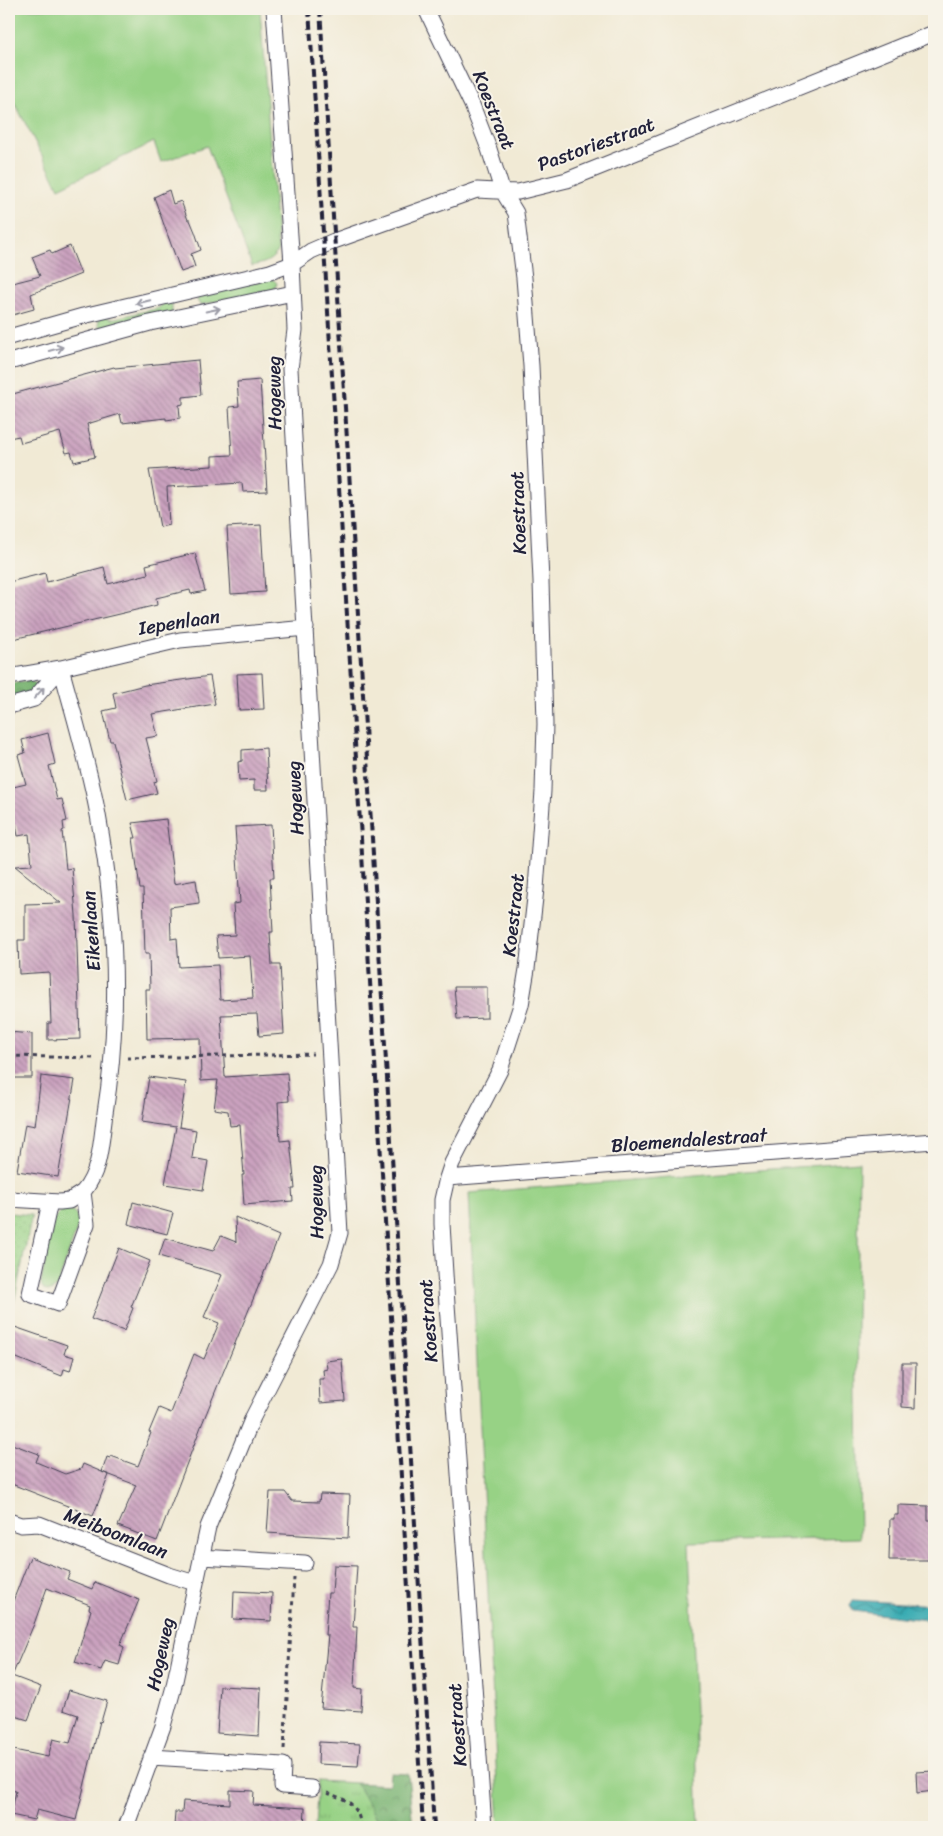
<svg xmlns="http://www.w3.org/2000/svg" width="943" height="1836" viewBox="0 0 943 1836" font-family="Sriracha,sans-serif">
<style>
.grass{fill:#97d285;stroke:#5c7a60}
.forest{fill:url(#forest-crowns);stroke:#4e6b56}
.park{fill:url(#park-tufts);stroke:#5c7a60}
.garden{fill:url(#garden-dots);stroke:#5c7a60}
.water{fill:url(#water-waves);stroke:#2e6676}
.building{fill:url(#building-back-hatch)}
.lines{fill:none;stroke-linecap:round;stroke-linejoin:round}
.minor-casing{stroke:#414052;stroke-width:17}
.path{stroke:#414052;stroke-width:3;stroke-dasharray:4 4;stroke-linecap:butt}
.minor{stroke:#fff;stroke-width:15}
.rail{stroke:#22223b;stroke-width:4;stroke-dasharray:8 4;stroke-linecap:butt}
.oneway{stroke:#9c9ca7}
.labels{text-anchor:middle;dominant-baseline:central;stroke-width:4;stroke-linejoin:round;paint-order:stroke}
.street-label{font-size:19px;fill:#22223b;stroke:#f7f3e8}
</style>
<defs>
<pattern id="forest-crowns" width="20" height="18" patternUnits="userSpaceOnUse" patternTransform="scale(1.25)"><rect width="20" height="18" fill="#79b472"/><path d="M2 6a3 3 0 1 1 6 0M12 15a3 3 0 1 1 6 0" fill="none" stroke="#63925f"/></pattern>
<pattern id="park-tufts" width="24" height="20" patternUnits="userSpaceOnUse" patternTransform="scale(1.25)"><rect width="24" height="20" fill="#97d285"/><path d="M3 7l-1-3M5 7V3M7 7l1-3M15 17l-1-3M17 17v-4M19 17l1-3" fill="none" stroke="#82b474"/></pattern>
<pattern id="garden-dots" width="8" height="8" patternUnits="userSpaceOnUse" patternTransform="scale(1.25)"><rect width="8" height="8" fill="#97d285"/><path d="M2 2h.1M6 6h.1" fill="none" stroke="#82b474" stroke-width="1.8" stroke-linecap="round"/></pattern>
<pattern id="water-waves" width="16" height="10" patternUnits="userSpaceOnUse" patternTransform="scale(1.25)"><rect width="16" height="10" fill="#39abb2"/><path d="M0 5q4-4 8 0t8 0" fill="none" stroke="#308b92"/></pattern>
<pattern id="building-back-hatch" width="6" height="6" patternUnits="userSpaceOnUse" patternTransform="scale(1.25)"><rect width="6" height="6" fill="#cba2bf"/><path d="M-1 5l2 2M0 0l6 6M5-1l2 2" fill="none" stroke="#a4849c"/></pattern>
</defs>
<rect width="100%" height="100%" fill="#f7f3e8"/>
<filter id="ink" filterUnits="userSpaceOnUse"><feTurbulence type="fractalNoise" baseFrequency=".02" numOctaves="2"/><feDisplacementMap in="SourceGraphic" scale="10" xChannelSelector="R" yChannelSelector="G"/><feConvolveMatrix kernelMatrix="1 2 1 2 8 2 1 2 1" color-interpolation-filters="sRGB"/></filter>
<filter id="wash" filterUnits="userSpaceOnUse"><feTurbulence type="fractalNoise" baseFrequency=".0096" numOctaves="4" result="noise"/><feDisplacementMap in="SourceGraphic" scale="20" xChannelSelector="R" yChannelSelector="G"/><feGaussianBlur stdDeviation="1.12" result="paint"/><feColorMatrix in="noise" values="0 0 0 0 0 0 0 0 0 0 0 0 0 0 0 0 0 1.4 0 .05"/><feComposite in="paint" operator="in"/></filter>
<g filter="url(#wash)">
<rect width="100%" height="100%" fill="#f1ead5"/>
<path class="grass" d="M9 9H260L278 250C272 262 264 263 252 266L207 146 161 162 154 142 59 188 9 92Z
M271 278 277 283 275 289 200 305 197 300 198 296Z
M164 301 172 304V313L102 329 98 324 99 320 104 315 111 319 159 308Z
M859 1162 857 1328 860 1538 689 1542 699 1827H499L469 1193Z
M65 1210C73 1210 77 1215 79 1223L57 1287 51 1291C45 1292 41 1288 41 1282L54 1219 57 1215Z"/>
<path class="forest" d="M30 680 36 685 34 692 9 699V684Z
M390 1773 408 1774 413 1827H381L356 1783 389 1785Z"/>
<path class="park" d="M318 1781 356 1783 381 1827H315Z"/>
<path class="garden" d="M9 1213 32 1215 14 1303 9 1305 10 1229 9 1228Z"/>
<path class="water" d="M853 1600 934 1605V1621L853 1611 850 1606Z"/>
<g id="blocks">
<path class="building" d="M169 190 173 204 181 201 188 220H190L195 232 201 250 191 254 195 267 181 272 154 197Z
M70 246 81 274 31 294 34 309 9 316V284L40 276 32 257 50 250 52 254Z
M198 360 201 395 183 397V404L179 405 180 418 166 420V418L122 423 120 414 87 424 95 457 74 462 71 452 66 453 60 432 21 443 19 436 9 438V395L114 367 115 368Z
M260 380 267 491 243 492 242 483 167 487 169 525 160 527 149 470 212 466V456L232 455 229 407 239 406 237 382Z
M261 525 265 592 231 594 227 527Z
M195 553 205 591 191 594 190 590 156 598 157 605 9 640V582L45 573 47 582 104 567 108 584 148 574 146 565Z
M262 673 264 709 239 710 237 674Z
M210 676 215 704 152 714 158 736 146 738 157 781 154 782 157 793 127 800 113 741H110L103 711 116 708 113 693 145 685Z
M48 733 55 764 49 766 57 800 62 799 67 821 63 822 64 830 62 831 66 869 72 868 76 915 80 1039 48 1040V1023H51L49 972 19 974 18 940H25V904L61 903 15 866 32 865 29 834 18 836 16 825 9 827V788L26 784 18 755 25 753 22 740Z
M266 748 268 790H254V780L239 781 238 762 242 761V750Z
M166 819 174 884 196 880 199 901V903L170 907 171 939 177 938 179 967 218 965 220 1000 253 998 250 956 218 958 216 936 235 935 233 904 240 903 235 827 271 825 274 878H270L273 932H270L272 965H280L284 1034 259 1036 257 1014 221 1015 225 1077 287 1073 289 1101 278 1102 280 1141 290 1140 295 1189H292L293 1201 244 1205 242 1175H244L240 1125 230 1126 228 1111 214 1109 218 1080 201 1081 200 1038 147 1039 146 989H150L149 954H145L143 889H140L133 838H136L132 823Z
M454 987H487V1018L457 1019Z
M9 1032 32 1034V1078H9Z
M41 1076 75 1080 58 1177 17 1171 25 1124 35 1126Z
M149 1077 186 1082 179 1127 196 1130 192 1158 208 1161 203 1190 165 1184 176 1127 142 1122Z
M133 1202 173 1213 167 1234 128 1224Z
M235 1217 279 1236 202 1424 157 1541 118 1526 136 1485 102 1472 107 1457 110 1458 111 1456 138 1466 151 1433 149 1432 159 1408 171 1413 194 1354 204 1359 219 1323 204 1317 222 1275 159 1256 165 1238 213 1251 221 1236 236 1242Z
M119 1248 150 1261 131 1307 133 1308 124 1331 91 1319Z
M9 1325 67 1345 64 1354 74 1357 70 1371 64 1369 62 1376 9 1355Z
M342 1359 345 1401 320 1403 319 1379H324L323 1370 327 1369 326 1361Z
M902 1363H916L915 1408 902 1407Z
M9 1443 39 1454 36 1462 65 1474 81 1469 83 1464 109 1475 93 1516 9 1483Z
M270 1492H285L292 1501 319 1502 320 1494 350 1495 348 1538 267 1533Z
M898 1505 928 1506V1520H934V1555H928L929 1560H889L890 1519H894V1515H898Z
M30 1557 70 1572 67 1579 92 1589 95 1582 139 1600 120 1645 124 1647 119 1665 105 1661 101 1670 75 1662 91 1610 89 1609 90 1605 47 1588 34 1624 12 1676 41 1687 28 1720 9 1714V1599L13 1601Z
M334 1565 357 1566 353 1627H357L354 1688 362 1689 361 1711 321 1708 328 1635H325L328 1593H332Z
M234 1591 272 1593 271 1621 233 1619Z
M220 1686 261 1688 259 1736 217 1733Z
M69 1690 107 1701 101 1722 100 1721 76 1820 37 1810 34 1820 11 1815 16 1791 9 1790V1749L48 1757 53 1739 70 1743 78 1715 63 1710Z
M319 1742 360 1744 358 1766 318 1764Z
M934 1771V1791L917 1793 916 1772Z
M230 1790 254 1791 253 1805 305 1808 304 1827H174L175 1812H182L183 1801 230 1804Z"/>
</g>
</g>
<g filter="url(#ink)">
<use href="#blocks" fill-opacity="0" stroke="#414052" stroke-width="1"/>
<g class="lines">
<defs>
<path id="minor" d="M426 9 472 105 489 149 502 190 516 213 524 278 531 366 541 581 545 724 543 791 536 889 527 969 521 1005 500 1070 452 1163 447 1178 442 1200V1224L446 1290 484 1827
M9 337 83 316 270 272 292 264 311 251 334 241 477 190 518 192 567 180 934 33
M9 362 150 323 293 293
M9 677 61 668 180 640 306 628
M9 706 34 699 61 668
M447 1178 934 1141
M9 1199 60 1202 69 1201 83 1192
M50 1202 30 1294 58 1304 87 1224 83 1192C101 1171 101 1140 105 1113 121 1014 116 914 98 815 89 765 74 716 61 668
M9 1521 21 1525 39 1524 169 1575 195 1583
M201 1557 305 1563
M151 1757 283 1765 282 1786 312 1788
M126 1827 163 1726 173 1690 208 1527 253 1417 331 1264 340 1233 290 369 295 330 292 264 274 9"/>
</defs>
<use href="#minor" class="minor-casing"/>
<path class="path" d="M9 1056 96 1058
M127 1058 313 1054
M284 1749 294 1578
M327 1793C348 1800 358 1804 361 1827"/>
<use href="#minor" class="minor"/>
<path class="rail" d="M309 9 423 1827
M320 9 434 1827"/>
</g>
<defs><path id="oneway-shaft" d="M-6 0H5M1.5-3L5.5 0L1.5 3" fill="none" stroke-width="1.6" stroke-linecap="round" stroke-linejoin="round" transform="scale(1.25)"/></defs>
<g class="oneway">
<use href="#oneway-shaft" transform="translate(143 302) rotate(167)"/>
<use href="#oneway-shaft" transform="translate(213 310) rotate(-12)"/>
<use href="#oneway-shaft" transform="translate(56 349) rotate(-15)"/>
<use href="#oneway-shaft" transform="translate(39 693) rotate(-48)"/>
</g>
</g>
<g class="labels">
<g class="street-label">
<text transform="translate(494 110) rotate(68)">Koestraat</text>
<text transform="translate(596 144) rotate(-20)">Pastoriestraat</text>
<text transform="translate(274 393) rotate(-91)">Hogeweg</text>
<text transform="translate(518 513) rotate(-92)">Koestraat</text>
<text transform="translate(179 622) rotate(-9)">Iepenlaan</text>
<text transform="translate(295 798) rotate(-93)">Hogeweg</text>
<text transform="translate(513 915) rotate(-84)">Koestraat</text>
<text transform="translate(91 931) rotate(-94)">Eikenlaan</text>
<text transform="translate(689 1140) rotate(-4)">Bloemendalestraat</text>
<text transform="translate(316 1202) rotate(-91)">Hogeweg</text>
<text transform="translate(428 1321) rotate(-94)">Koestraat</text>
<text transform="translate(116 1533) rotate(21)">Meiboomlaan</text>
<text transform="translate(160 1654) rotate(-78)">Hogeweg</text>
<text transform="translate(457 1725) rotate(-94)">Koestraat</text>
</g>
</g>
<rect width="943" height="1836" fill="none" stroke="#f7f3e8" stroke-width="30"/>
</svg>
